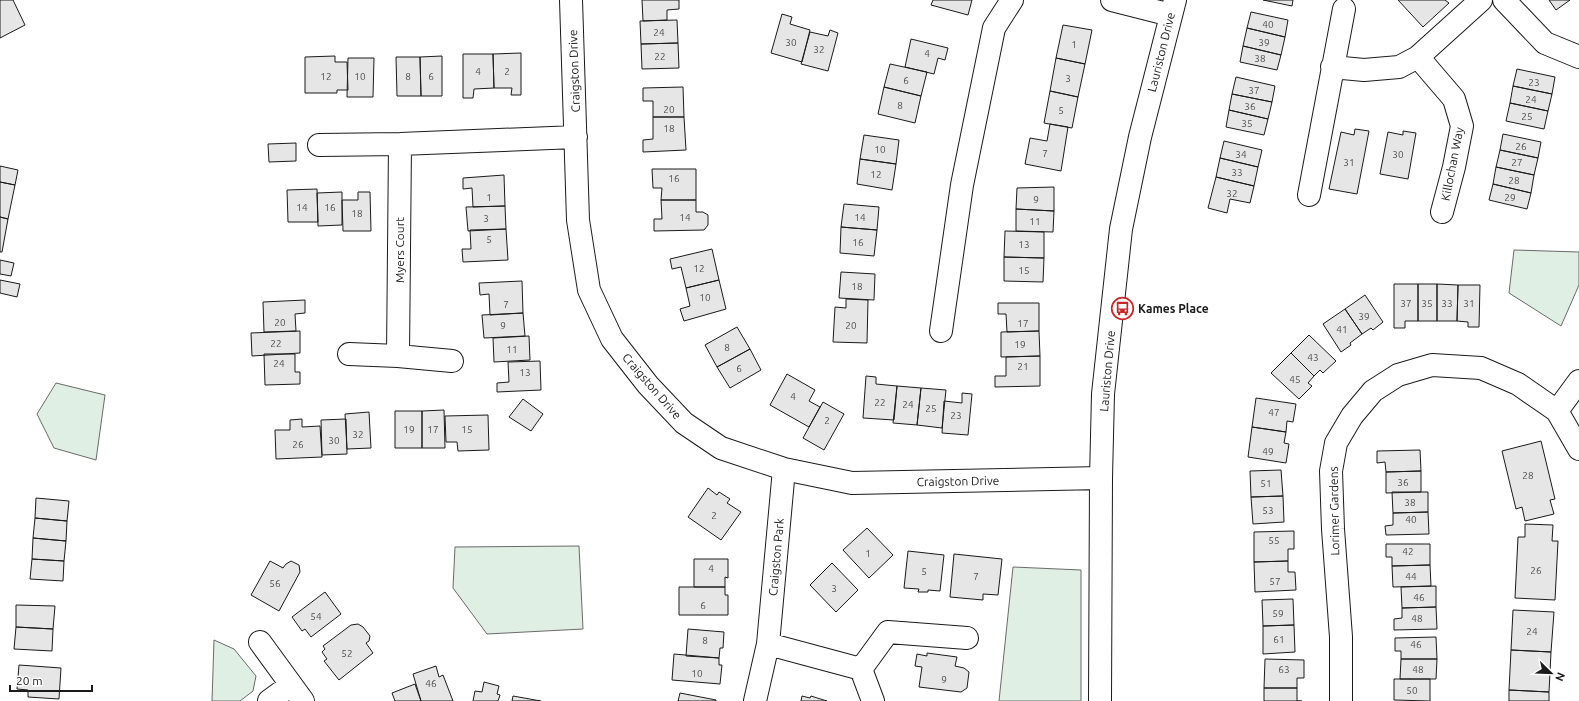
<svg xmlns="http://www.w3.org/2000/svg" width="1579" height="701" viewBox="0 0 1579 701" font-family="Ubuntu,sans-serif">
<style>
.green{fill:#e0efe3;stroke:#6a6a6a}
.building{fill:#e6e6e6;stroke:#1a1a1a}
.lines{fill:none;stroke-linecap:round;stroke-linejoin:round}
.minor-casing{stroke:#1a1a1a;stroke-width:24}
.minor{stroke:#fff;stroke-width:22}
.labels{text-anchor:middle;dominant-baseline:central;stroke-width:3;stroke-linejoin:round;paint-order:stroke}
.number-label{font-size:10px;fill:#4d4d4d}
.street-label{font-size:12px;fill:#1a1a1a;stroke:#fff}
.poi-label{font-size:12px;font-weight:bold;fill:#1a1a1a;stroke:#fff;text-anchor:start}
</style>
<rect width="100%" height="100%" fill="#fff"/>
<path class="green" d="M1514 250 1579 252V285L1561 326 1509 293Z
M56 383 105 395 96 460 54 448 37 414Z
M579 546 583 629 487 634 453 588 455 547Z
M1013 567 1081 570V701H999Z
M214 640 234 649 256 676 253 691 240 701H212Z"/>
<path class="building" d="M0 0H13L25 25 0 38Z
M642 0H679V9L667 10V20L643 21Z
M933 0H972L968 15 931 5Z
M1263 0H1293L1292 6Z
M1398 0H1445L1449 3 1423 27Z
M1549 0H1570L1556 10Z
M1251 12 1288 20 1285 37 1247 28Z
M782 14 792 17 790 24 810 30 802 62 771 53Z
M677 20 678 43 641 44 640 21Z
M1063 25 1092 30 1085 64 1056 58Z
M1247 28 1285 37 1281 55 1243 46Z
M830 30 838 33 828 71 801 64 810 32 828 36Z
M911 39 948 48 945 60 938 58 934 74 905 67Z
M678 43 679 68 642 69 641 44Z
M1243 46 1281 55 1277 70 1240 62Z
M521 53V95H511L512 88H494L493 54Z
M463 54H493L494 88 474 89 473 98H463Z
M335 56V62H347L348 90H337V93H305V57Z
M442 56V96H421L420 57Z
M396 57H420L421 96H397Z
M348 58H374L373 97H347Z
M1056 58 1085 64 1078 97 1050 91Z
M890 64 927 72 921 96 884 87Z
M1517 69 1555 77 1552 94 1513 86Z
M1236 77 1275 86 1272 102 1232 94Z
M1513 86 1552 94 1548 111 1510 103Z
M683 87 684 117H653V101H643V88Z
M884 87 921 96 915 123 878 114Z
M1050 91 1078 97 1072 128 1044 123Z
M1232 94 1272 102 1268 119 1229 110Z
M1510 103 1548 111 1544 129 1506 121Z
M1229 110 1268 119 1264 135 1226 127Z
M653 117H684L686 150 643 152V140L653 139Z
M1050 124 1068 127 1061 171 1025 164 1030 138 1047 141Z
M1355 129 1369 131 1357 194 1329 189 1341 132 1354 135Z
M1403 131 1416 133 1408 179 1380 174 1388 132 1403 135Z
M1503 134 1541 142 1538 158 1500 150Z
M864 135 899 140 896 164 860 159Z
M1224 141 1262 150 1258 167 1220 158Z
M296 143V161L269 162 268 144Z
M1500 150 1538 158 1534 175 1496 167Z
M1220 158 1258 167 1254 186 1216 177Z
M860 159 896 164 892 190 857 184Z
M0 166 18 170 15 185 0 182Z
M1496 167 1534 175 1531 193 1493 184Z
M652 169H696V200H661L662 188H653Z
M504 175 505 206 473 207 472 188 463 189V178Z
M1216 177 1254 186 1250 203 1230 199 1227 213 1208 208Z
M0 182 15 185 8 219 0 217Z
M1493 184 1531 193 1527 209 1489 200Z
M1054 187V211L1016 209 1017 188Z
M317 189 318 222H288L287 190Z
M342 192V225L318 226 317 193Z
M358 192H370L371 231H343L342 200H358Z
M661 200H696V212H703L708 215V225L704 230 654 231V219H662Z
M844 204 879 207 877 230 841 227Z
M505 206 506 229 468 231 466 207Z
M1016 209 1054 211 1053 232 1016 231Z
M0 217 8 219 2 252H0Z
M841 227 877 230 874 256 840 253Z
M506 229 508 260 463 262 462 249H471L470 230Z
M1005 231 1044 232V258L1004 257Z
M712 249 719 280 686 288 681 267 672 269 670 259Z
M1004 257 1044 258 1043 282 1004 281Z
M0 260 14 263 11 276 0 274Z
M841 272 875 274 874 300 839 298Z
M0 280 20 284 17 297 0 293Z
M719 280 726 309 684 321 680 309 690 306 686 288Z
M522 281 523 313 490 315 489 294 480 295 479 283Z
M1394 284H1418V321H1405V328H1394Z
M1418 284H1437V321H1418Z
M1437 284 1458 285 1457 321H1437Z
M1458 285H1480L1479 327H1468V322L1457 321Z
M1365 295 1383 322 1373 330 1371 328 1362 334 1345 309Z
M846 299 868 300 867 343 833 342 835 307 846 308Z
M305 300V313L295 314 296 331 264 332 263 302Z
M998 303H1039V331L1007 332 1006 314H998Z
M1345 309 1362 334 1350 343 1351 345 1341 352 1323 324Z
M523 313 525 336 484 338 482 315Z
M737 327 750 349 717 367 705 345Z
M300 331V353L252 356 251 333Z
M1039 331 1040 356 1001 357V332Z
M1309 335 1336 361 1323 373 1320 370 1314 376 1291 353Z
M529 336 530 360 494 362 493 338Z
M750 349 761 370 730 388 717 367Z
M1291 353 1314 376 1308 383 1312 386 1299 399 1271 373Z
M264 354H295V372H300V384L265 385Z
M1040 356V386L995 387V376H1006V357Z
M540 361 541 390 497 392V383L509 382 508 362Z
M787 374 815 390 809 401 820 407 809 427 770 405Z
M866 376 876 377V384L897 386 894 420 863 418Z
M897 386 921 388 917 425 893 423Z
M921 388 946 390 942 428 917 425Z
M962 393 972 394 968 435 942 433 944 401 962 403Z
M1256 398 1296 404 1293 422 1287 421 1286 432 1252 427Z
M523 399 543 414 531 431 509 417Z
M823 402 844 414 824 450 803 438Z
M444 410 445 448H422V411Z
M395 411H422V448H395Z
M369 412 371 448 347 449 345 414Z
M488 415 489 450 458 451 457 442H446L445 416Z
M302 419V427L320 426 322 457 276 459 275 430H290V420Z
M346 419 347 454 322 455 321 420Z
M1252 427 1286 432 1284 443 1289 444 1286 463 1248 457Z
M1541 441 1555 499 1550 500 1554 514 1525 521 1522 507 1516 509 1502 451Z
M1420 450 1421 471 1386 472 1385 462 1377 463V451Z
M1281 470 1283 496 1251 497 1250 471Z
M1421 471V492L1386 493V472Z
M708 488 717 495 719 492 730 499 727 503 741 512 721 540 688 517Z
M1392 492H1428V512L1393 513Z
M1283 496 1284 522 1253 524 1251 497Z
M36 498 69 501 67 521 35 518Z
M1428 512 1429 534 1386 535 1385 526 1393 525V513Z
M35 518 67 521 66 541 33 538Z
M1525 524 1553 525 1552 541H1558L1555 600 1515 598 1518 537H1525Z
M867 528 893 555 869 578 843 550Z
M1294 531V549H1288V561L1254 562V532Z
M33 538 66 541 64 561 32 559Z
M1386 544H1430V565L1392 566V557H1386Z
M908 551 944 555 940 591 928 590V592H918L919 589 904 588Z
M954 554 1002 559 998 595 983 594V600L950 597Z
M32 559 64 561 63 581 30 579Z
M694 559H728V578L725 577V587H694Z
M270 561 283 568 286 564 291 561 299 565 300 572 279 611 251 595Z
M1288 561V572H1295L1296 590 1255 592 1254 562Z
M832 563 858 590 836 612 810 585Z
M1430 565 1431 586 1393 587 1392 566Z
M1436 586V607L1402 608 1401 587Z
M679 587H725V595H728V615H679Z
M325 592 341 614 311 637 305 629 302 631 292 617Z
M1293 599 1294 625 1263 626 1262 600Z
M16 605 55 606 53 629 16 627Z
M1436 607 1437 629 1394 630V619L1402 618V608Z
M1513 610 1554 612 1551 652 1511 650Z
M358 624 363 627 370 636 369 641 366 643 373 653 339 680 324 661 327 659 322 652 325 649 323 646 351 625Z
M1294 625 1295 652 1263 654V626Z
M16 627 53 629 52 651 14 649Z
M688 629 724 632 723 648H720L719 658 686 656Z
M1436 637 1437 659H1401V651H1395V638Z
M1511 650 1551 652 1549 692 1509 690Z
M927 653 957 657 955 666 964 668 969 672 967 688 961 692 919 687 922 667 915 666 917 654 927 656Z
M674 654 719 658V665H722L720 684 672 680Z
M1265 659 1304 660V678H1297V688H1264Z
M1401 659H1437L1436 679H1400Z
M19 665 61 668 59 699 28 697V690L17 689Z
M436 666 439 677 443 675 453 701H421L413 674Z
M1394 679H1430V701L1394 700Z
M484 682 499 686 497 694 500 695 498 701H473L475 691 482 692Z
M415 684 421 701H395L392 693Z
M1264 688H1297V701H1302H1264Z
M1509 690 1549 692V701H1509Z
M680 693 716 700V701H678Z
M513 696 541 701H512Z
M802 696 810 698 811 696 827 701H801Z"/>
<g class="lines">
<defs>
<path id="minor" d="M571 0 578 220 589 290 612 339 648 385 684 423 721 448 784 469 852 483 1101 478
M1112 0 1171 15
M1504 0 1545 43 1579 57
M1418 57 1454 99 1462 126 1454 167 1442 212
M1332 67 1364 70 1399 67 1418 57 1481 0
M319 145 400 144 576 137
M1309 195 1344 9
M941 331 962 185 994 28 1012 0
M349 354 398 356 452 361
M398 356 400 144
M1557 411 1579 381
M260 642 303 701
M768 644 861 669
M269 701 291 685
M755 701 768 644 784 469
M873 701 861 669 888 632 967 638
M1100 701 1101 478 1103 394 1121 229 1140 137 1175 0
M1341 701V637L1333 529 1331 471 1336 443 1352 416 1373 391 1398 375 1432 365 1481 368 1518 384 1557 411 1579 449"/>
</defs>
<use href="#minor" class="minor-casing"/>
<use href="#minor" class="minor"/>
</g>
<defs>
<symbol id="bus-ring" viewBox="-11 -11 22 22"><circle r="9.5" fill="#fff" stroke="#c62828" stroke-width="1.5"/><path d="M-5-6H5V4H4V6H2V4H-2V6H-4V4H-5ZM-3.5-4V0h7V-4ZM-3.5 1.2v1.5H-2V1.2ZM2 1.2v1.5H3.5V1.2Z" fill="#c62828"/></symbol>
</defs>
<g fill-rule="evenodd">
<use href="#bus-ring" x="1110" y="296" width="25" height="25"/>
</g>
<g class="labels">
<g class="number-label">
<text x="1268" y="24">40</text>
<text x="659" y="32">24</text>
<text x="791" y="42">30</text>
<text x="1264" y="42">39</text>
<text x="1074" y="44">1</text>
<text x="819" y="49">32</text>
<text x="927" y="53">4</text>
<text x="660" y="56">22</text>
<text x="1260" y="58">38</text>
<text x="478" y="71">4</text>
<text x="507" y="71">2</text>
<text x="326" y="76">12</text>
<text x="360" y="76">10</text>
<text x="408" y="76">8</text>
<text x="431" y="76">6</text>
<text x="1068" y="78">3</text>
<text x="906" y="80">6</text>
<text x="1534" y="82">23</text>
<text x="1254" y="90">37</text>
<text x="1531" y="99">24</text>
<text x="900" y="105">8</text>
<text x="1250" y="106">36</text>
<text x="669" y="109">20</text>
<text x="1061" y="110">5</text>
<text x="1527" y="116">25</text>
<text x="1247" y="123">35</text>
<text x="669" y="128">18</text>
<text x="1521" y="146">26</text>
<text x="880" y="149">10</text>
<text x="1045" y="153">7</text>
<text x="1241" y="154">34</text>
<text x="1398" y="154">30</text>
<text x="1349" y="162">31</text>
<text x="1517" y="162">27</text>
<text x="1237" y="172">33</text>
<text x="876" y="174">12</text>
<text x="674" y="178">16</text>
<text x="1514" y="180">28</text>
<text x="1232" y="193">32</text>
<text x="489" y="197">1</text>
<text x="1510" y="197">29</text>
<text x="1036" y="199">9</text>
<text x="302" y="207">14</text>
<text x="330" y="207">16</text>
<text x="357" y="213">18</text>
<text x="685" y="217">14</text>
<text x="860" y="217">14</text>
<text x="486" y="218">3</text>
<text x="1035" y="221">11</text>
<text x="489" y="239">5</text>
<text x="858" y="242">16</text>
<text x="1024" y="244">13</text>
<text x="699" y="268">12</text>
<text x="1024" y="270">15</text>
<text x="857" y="286">18</text>
<text x="705" y="297">10</text>
<text x="1406" y="303">37</text>
<text x="1427" y="303">35</text>
<text x="1447" y="303">33</text>
<text x="1469" y="303">31</text>
<text x="506" y="304">7</text>
<text x="1364" y="316">39</text>
<text x="280" y="322">20</text>
<text x="1023" y="323">17</text>
<text x="503" y="325">9</text>
<text x="851" y="325">20</text>
<text x="1342" y="329">41</text>
<text x="276" y="343">22</text>
<text x="1020" y="344">19</text>
<text x="727" y="347">8</text>
<text x="512" y="349">11</text>
<text x="1313" y="357">43</text>
<text x="279" y="363">24</text>
<text x="1023" y="366">21</text>
<text x="739" y="368">6</text>
<text x="525" y="372">13</text>
<text x="1295" y="379">45</text>
<text x="793" y="396">4</text>
<text x="880" y="402">22</text>
<text x="908" y="404">24</text>
<text x="931" y="408">25</text>
<text x="1274" y="412">47</text>
<text x="956" y="415">23</text>
<text x="827" y="420">2</text>
<text x="409" y="429">19</text>
<text x="433" y="429">17</text>
<text x="467" y="429">15</text>
<text x="358" y="434">32</text>
<text x="334" y="440">30</text>
<text x="298" y="444">26</text>
<text x="1268" y="451">49</text>
<text x="1528" y="475">28</text>
<text x="1403" y="482">36</text>
<text x="1266" y="483">51</text>
<text x="1410" y="502">38</text>
<text x="1268" y="510">53</text>
<text x="714" y="515">2</text>
<text x="1411" y="519">40</text>
<text x="1274" y="540">55</text>
<text x="1408" y="551">42</text>
<text x="868" y="553">1</text>
<text x="711" y="568">4</text>
<text x="1536" y="570">26</text>
<text x="924" y="571">5</text>
<text x="976" y="576">7</text>
<text x="1411" y="576">44</text>
<text x="1275" y="581">57</text>
<text x="275" y="583">56</text>
<text x="834" y="588">3</text>
<text x="1419" y="597">46</text>
<text x="703" y="605">6</text>
<text x="1278" y="613">59</text>
<text x="316" y="616">54</text>
<text x="1417" y="618">48</text>
<text x="1532" y="631">24</text>
<text x="1279" y="639">61</text>
<text x="705" y="640">8</text>
<text x="1416" y="644">46</text>
<text x="347" y="653">52</text>
<text x="1284" y="669">63</text>
<text x="1418" y="669">48</text>
<text x="697" y="673">10</text>
<text x="944" y="679">9</text>
<text x="431" y="683">46</text>
<text x="1412" y="690">50</text>
</g>
<g class="street-label">
<text transform="translate(1161 52) rotate(-76)">Lauriston Drive</text>
<text transform="translate(574 71) rotate(-92)">Craigston Drive</text>
<text transform="translate(1452 164) rotate(-79)">Killochan Way</text>
<text transform="translate(399 250) rotate(-90)">Myers Court</text>
<text transform="translate(1107 371) rotate(-85)">Lauriston Drive</text>
<text transform="translate(652 386) rotate(49)">Craigston Drive</text>
<text transform="translate(958 481) rotate(-1)">Craigston Drive</text>
<text transform="translate(1334 511) rotate(-91)">Lorimer Gardens</text>
<text transform="translate(776 557) rotate(-85)">Craigston Park</text>
</g>
<g class="poi-label">
<text x="1138" y="308">Kames Place</text>
</g>
</g>
<g transform="translate(1551 673) rotate(113)" stroke="#ffffff" stroke-width="3" paint-order="stroke">
<path d="M0-3L7 15L0 10L-7 15Z" fill="#1a1a1a"/>
<text y="-6" font-size="11" font-weight="bold" text-anchor="middle" fill="#1a1a1a">N</text>
</g>
<path d="M10 685v6h82v-6" fill="none" stroke="#1a1a1a" stroke-width="2"/>
<text x="16" y="685" font-size="12" fill="#1a1a1a" stroke="#ffffff" stroke-width="3" paint-order="stroke">20 m</text>
</svg>
